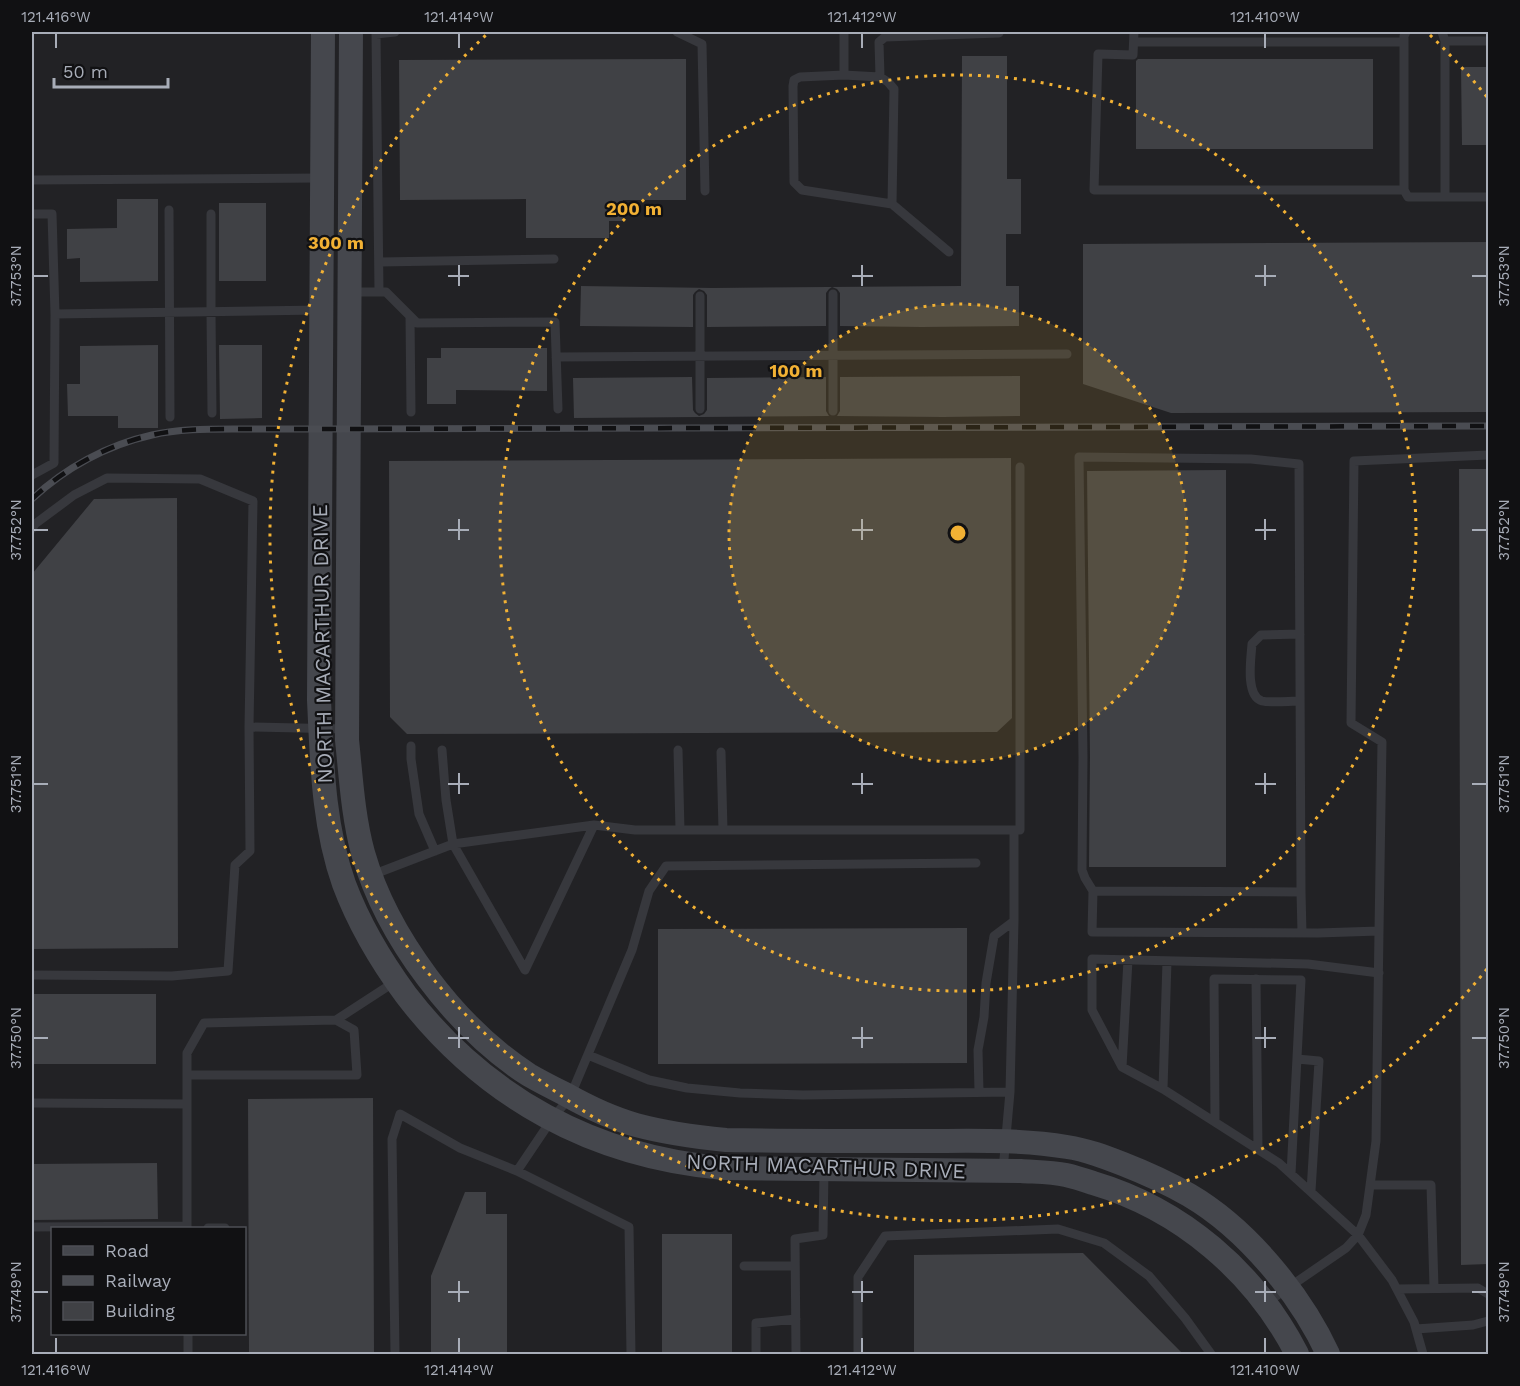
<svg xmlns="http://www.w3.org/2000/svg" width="1520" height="1386" viewBox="0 0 1520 1386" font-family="'Work Sans',sans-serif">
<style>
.built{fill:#222225;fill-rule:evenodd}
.building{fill:#404145}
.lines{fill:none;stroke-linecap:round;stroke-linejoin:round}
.lane{stroke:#37383d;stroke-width:9}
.secondary{stroke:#45474d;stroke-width:24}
.rail-casing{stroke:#4a4c52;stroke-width:7}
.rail{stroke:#111113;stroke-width:4.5;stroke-dasharray:14;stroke-linecap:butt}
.ticks{fill:none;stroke:#a8adb8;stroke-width:2}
.ring{fill:none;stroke:#f2b134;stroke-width:3;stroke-dasharray:3 6}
.labels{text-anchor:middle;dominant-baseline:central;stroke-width:4.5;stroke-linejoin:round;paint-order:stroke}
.street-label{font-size:21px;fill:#a8adb8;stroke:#111113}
.centre{fill:#f2b134;stroke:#111113;stroke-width:3}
.ring-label{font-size:18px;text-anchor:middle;font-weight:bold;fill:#f2b134;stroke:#111113;stroke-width:4.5;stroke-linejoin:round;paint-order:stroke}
.neatline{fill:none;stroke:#a8adb8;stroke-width:2}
.ticks-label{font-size:15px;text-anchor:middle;fill:#a8adb8}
</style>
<rect width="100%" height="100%" fill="#161618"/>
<path class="built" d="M32 32H1488V1354H32ZM52 1228H244V1334H52Z"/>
<path class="building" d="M962 56H1007V179H1021V234H1006V286H1019V326L922 327 840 326V293L837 289 832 287 829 289 826 293V326L707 327V295L704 291 699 289 695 292 693 295V327L580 326 581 286 713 288 961 286Z
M686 59V200H623V221H609V238H526V199L400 200 399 60Z
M1138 59H1373V149H1136V61Z
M1461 67H1488V145H1462Z
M117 199H158V281L80 282V258L67 259V229L117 228Z
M219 203H266V281H219Z
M1488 242V412L1171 413 1083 384V244Z
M158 345V428H118V416H68L67 384H80V346Z
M219 345H262V418L220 419Z
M441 348H547V391L456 390V404H427V358H441Z
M1020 376V416L943 417 837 416 840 411V377Z
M692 377 693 410 695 413 699 416 704 414 707 410V378L826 377V411L829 416 574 418 573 378Z
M1011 458 1012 718 997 732 407 734 390 717 389 461Z
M1459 469H1488V1264L1461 1265Z
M1226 470V867H1089L1090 757 1087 471Z
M177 498 178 948 32 949V574L94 499Z
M967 928V1063L658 1064V929Z
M32 994H156V1064H32Z
M373 1098 374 1354H249L248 1099Z
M157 1163 158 1219 32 1220V1164Z
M465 1192H486V1214H507V1354H431V1276Z
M662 1234H732V1354H662Z
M1083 1253 1183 1354H914V1255Z"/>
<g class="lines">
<path class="lane" d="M677 32 702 44 705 191
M1134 32 1133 55 1098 54 1094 190H1404V36L1406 32
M1442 32 1445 41H1488
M1445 41V197
M1134 42H1404
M844 75V32
M880 77 879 42 885 37 999 33
M32 180 320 178
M1404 190 1408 197H1488
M892 204 894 89 888 82 880 77 844 75 800 77 794 80 793 86 794 182 802 190 892 204 949 252
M169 210 170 417
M32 214H52L55 314 321 310
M211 214V312L212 413
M380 262 554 259
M350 292H386L417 323 555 322 558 409
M379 292 376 34 395 32
M700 296V409
M410 316 411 412
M556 357 1067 354
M833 411V294
M32 475 54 463 55 314
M32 529 35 524 74 495 107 478 200 479 253 501 249 727
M1300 634 1261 635 1252 644C1251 658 1245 696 1262 701 1270 703 1290 701 1300 701
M411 746V759L419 814 435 851
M442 750 446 800 453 844 594 825
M678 750 680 830
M721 752 723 830
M372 875 453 844 525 970 594 825 635 830H1020V467
M1093 891 1301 892
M1379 931 1382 742 1351 723 1354 461 1488 455
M1128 960 1122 1067 1163 1089 1167 961
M32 975 172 976 228 971 235 865 250 851 249 727 345 729
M1256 979 1258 1149
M588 1055 649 1080 687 1088 740 1093 803 1095 1010 1092
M1297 1059 1319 1061 1311 1191
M1122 1067 1092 1010V959L1308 964 1379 973
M187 1075H357L354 1030 336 1020
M1163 1089 1279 1163 1358 1235 1392 1280 1414 1322 1423 1354
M979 1092 978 1050 984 1017 986 983 994 936 1014 921
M32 1103 187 1104
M1215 1122 1214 979 1301 980 1291 1174
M1003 1170 1010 1092 1014 921V830
M517 1171 629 1227 631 1354
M1370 1185H1431L1434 1288
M32 1227 187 1226
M187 1228V1053L204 1023 336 1020 396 981
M208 1228H225
M744 1266H795
M1397 1289 1478 1288 1488 1294
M1266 1303 1346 1248 1358 1235 1366 1215 1376 1141 1379 931 1318 933 1092 932 1093 891 1085 878 1082 870 1083 757 1079 457 1251 459 1299 464 1301 892 1302 933
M1416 1329 1473 1325 1488 1321
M188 1334V1354
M395 1354 392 1139 400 1114 460 1148 517 1171 552 1119 570 1097 632 950 649 891 666 866 976 863
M756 1354V1323L796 1319
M796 1354 795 1239 823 1235 824 1171
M858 1354V1277L885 1236 1058 1229 1104 1243 1149 1276 1185 1318 1211 1354"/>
<path class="secondary" d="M323 32 319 700C322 762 323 825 344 884 359 924 381 961 406 995 485 1098 594 1157 723 1168L1021 1171C1036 1172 1052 1172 1066 1175 1075 1177 1084 1180 1093 1183 1181 1209 1255 1272 1297 1354
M351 32 347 740C351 778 353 816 363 853 387 937 456 1028 529 1075 541 1082 553 1088 565 1094 588 1107 611 1118 636 1125 666 1133 695 1137 726 1140 791 1141 856 1141 922 1141 970 1141 1019 1139 1067 1147 1087 1150 1105 1157 1123 1164 1146 1173 1168 1183 1189 1195 1247 1229 1300 1294 1328 1354"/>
<defs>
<path id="rail" d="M32 499C65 468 107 445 152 435 178 429 206 429 233 429 262 429 291 429 320 429L1488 426"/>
</defs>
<use href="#rail" class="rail-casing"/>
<use href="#rail" class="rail"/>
</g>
<path class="ticks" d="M56 33V48M459 33V48M862 33V48M1265 33V48M459 265V286M862 265V286M1265 265V286M33 276H48M448 276H469M852 276H873M1255 276H1276M1472 276H1487M459 519V540M862 519V540M1265 519V540M33 530H48M448 530H469M852 530H873M1255 530H1276M1472 530H1487M459 773V794M862 773V794M1265 773V794M33 784H48M448 784H469M852 784H873M1255 784H1276M1472 784H1487M459 1027V1048M862 1027V1048M1265 1027V1048M33 1038H48M448 1038H469M852 1038H873M1255 1038H1276M1472 1038H1487M459 1281V1302M862 1281V1302M1265 1281V1302M33 1292H48M448 1292H469M852 1292H873M1255 1292H1276M1472 1292H1487M56 1338V1353M459 1338V1353M862 1338V1353M1265 1338V1353"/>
<circle cx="958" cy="533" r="229" fill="#f2b134" fill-opacity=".12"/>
<g class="ring">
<circle cx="958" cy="533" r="229"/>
<circle cx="958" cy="533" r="458"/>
<path d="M1487 969A686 686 0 1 1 486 35M1430 35A686 686 0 0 1 1487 97"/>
</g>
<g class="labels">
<g class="street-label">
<text transform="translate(322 644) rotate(-91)">NORTH MACARTHUR DRIVE</text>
<text transform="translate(826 1166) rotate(2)">NORTH MACARTHUR DRIVE</text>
</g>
</g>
<circle cx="958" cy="533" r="9" class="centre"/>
<g class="ring-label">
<text x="634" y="215">200 m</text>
<text x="336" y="249">300 m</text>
<text x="796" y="377">100 m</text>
</g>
<rect width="1520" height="1386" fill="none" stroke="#111113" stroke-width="66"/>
<rect x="51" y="1227" width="195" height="108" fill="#111113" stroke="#4d4f55" stroke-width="1.5"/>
<rect x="63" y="1246" width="30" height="9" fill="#45474d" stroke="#4d4f55" stroke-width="1.5"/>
<text x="105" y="1257" font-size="18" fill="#a8adb8">Road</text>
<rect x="63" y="1276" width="30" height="9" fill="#4a4c52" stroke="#4d4f55" stroke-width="1.5"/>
<text x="105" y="1287" font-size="18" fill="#a8adb8">Railway</text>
<rect x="63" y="1302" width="30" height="18" fill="#404145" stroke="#4d4f55" stroke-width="1.5"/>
<text x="105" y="1317" font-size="18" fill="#a8adb8">Building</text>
<path d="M54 78v9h114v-9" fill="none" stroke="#a8adb8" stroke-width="3"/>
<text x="63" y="78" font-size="18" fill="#a8adb8" stroke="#111113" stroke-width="4.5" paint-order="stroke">50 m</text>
<rect x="33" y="33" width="1454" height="1320" class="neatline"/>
<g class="ticks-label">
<text x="56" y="22">121.416°W</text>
<text x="459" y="22">121.414°W</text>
<text x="862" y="22">121.412°W</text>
<text x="1265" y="22">121.410°W</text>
<text transform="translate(16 276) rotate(-90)" y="5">37.753°N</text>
<text transform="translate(1504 276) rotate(-90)" y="5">37.753°N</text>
<text transform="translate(16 530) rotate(-90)" y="5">37.752°N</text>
<text transform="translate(1504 530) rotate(-90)" y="5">37.752°N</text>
<text transform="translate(16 784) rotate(-90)" y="5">37.751°N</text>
<text transform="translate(1504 784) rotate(-90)" y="5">37.751°N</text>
<text transform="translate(16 1038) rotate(-90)" y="5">37.750°N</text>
<text transform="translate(1504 1038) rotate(-90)" y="5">37.750°N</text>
<text transform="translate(16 1292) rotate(-90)" y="5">37.749°N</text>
<text transform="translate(1504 1292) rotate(-90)" y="5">37.749°N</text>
<text x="56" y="1375">121.416°W</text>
<text x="459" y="1375">121.414°W</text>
<text x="862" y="1375">121.412°W</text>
<text x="1265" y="1375">121.410°W</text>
</g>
</svg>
